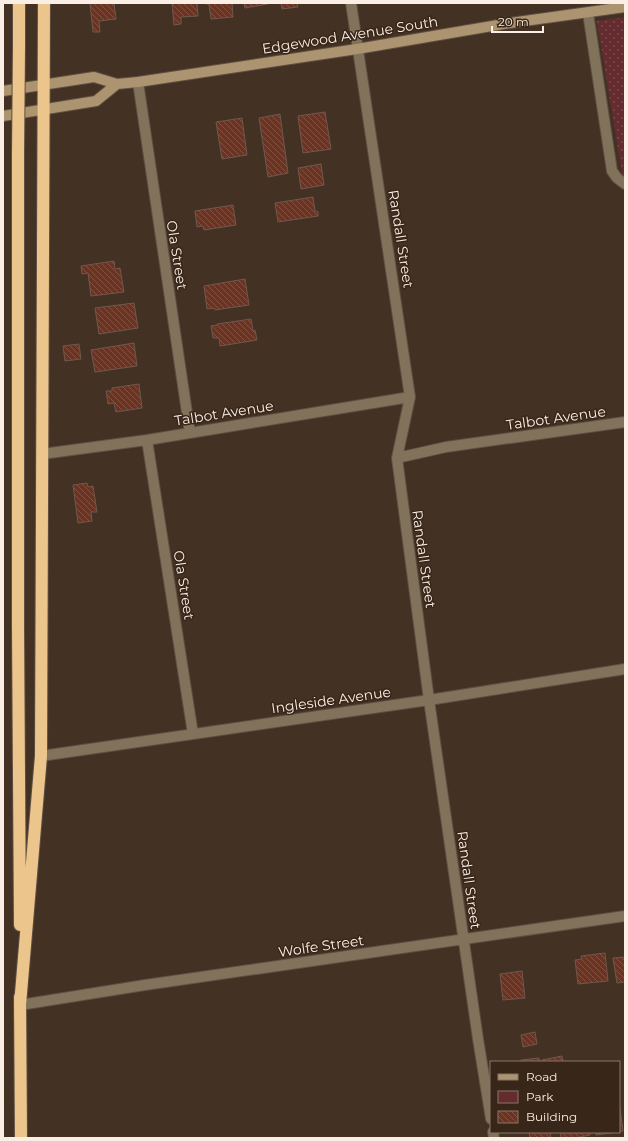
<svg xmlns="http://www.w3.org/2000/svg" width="628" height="1141" viewBox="0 0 628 1141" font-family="Montserrat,sans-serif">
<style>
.green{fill:url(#green-dots)}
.building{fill:url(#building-back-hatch);stroke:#705850}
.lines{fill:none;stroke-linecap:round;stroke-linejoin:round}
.street-casing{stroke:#604f42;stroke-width:12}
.secondary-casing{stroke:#604f42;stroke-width:12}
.highway-casing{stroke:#604f42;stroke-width:14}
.street{stroke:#81725b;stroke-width:10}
.secondary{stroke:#ac9470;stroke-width:10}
.highway{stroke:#ebc58c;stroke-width:12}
.highway-bridge-casing{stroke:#604f42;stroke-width:14;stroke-linecap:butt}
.highway-bridge{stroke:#ebc58c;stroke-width:12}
.labels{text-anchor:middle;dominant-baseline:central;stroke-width:3;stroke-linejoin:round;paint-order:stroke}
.street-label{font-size:14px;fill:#faeee5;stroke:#382719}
</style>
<defs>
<pattern id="green-dots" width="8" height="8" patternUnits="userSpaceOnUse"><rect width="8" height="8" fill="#642c2f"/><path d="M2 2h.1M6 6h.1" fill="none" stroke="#7b4b4d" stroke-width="1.8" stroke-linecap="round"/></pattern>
<pattern id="building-back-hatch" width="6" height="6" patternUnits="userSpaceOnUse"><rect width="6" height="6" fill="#6b3322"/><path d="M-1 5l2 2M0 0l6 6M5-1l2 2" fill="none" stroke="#815142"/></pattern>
</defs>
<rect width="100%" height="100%" fill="#433123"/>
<path class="green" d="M625 17V178H623L597 21Z"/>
<path class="building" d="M90 3H114L116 19 99 21 100 32H93Z
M172 3H197L198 16 181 17V24L174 25Z
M206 3H232L233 17 211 19 209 4H206Z
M244 3H268V4L245 8Z
M281 3H297L298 7 282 9Z
M325 112 331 149 303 153 298 116Z
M280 114 288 173 268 177 259 118Z
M242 118 247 155 222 159 216 122Z
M321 164 324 185 301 189 298 168Z
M313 197 315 211 318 212V216L278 222 275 203Z
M233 205 236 225 204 230 203 226 197 227 195 211Z
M114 261 115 269 120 268 124 292 91 296 88 273 82 274 81 266Z
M245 279 249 305 215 310 214 308 207 309 204 286Z
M134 303 138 328 99 334 95 308Z
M251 319 253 331 255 330 257 340 220 346 219 338H213L211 326 217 325V324Z
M134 343 137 366 95 372 91 350Z
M79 344 81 359 65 361 63 346Z
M139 384 142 408 116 412 114 403 108 404 106 391H112V388Z
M87 483 88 487 93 486 97 512H91L92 521 78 523 73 485Z
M605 953 608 981 578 984 575 960 582 959 581 956Z
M625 957V982L617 983 613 958Z
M522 971 525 998 503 1000 500 974Z
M535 1032 537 1044 523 1047 521 1035Z
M562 1056 563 1062H542V1060Z
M539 1058 540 1062H521V1060Z
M619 1102 623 1131 619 1132Z
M529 1132H550L551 1138H530Z
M560 1132H590V1135L575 1138H561Z
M596 1132H617L596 1135Z"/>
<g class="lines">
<defs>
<path id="street" d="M351 3 410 397 397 458 429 700 478 1039 491 1119
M588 13 612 171 617 178 625 184
M138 82 190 433
M147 440 193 734
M42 454 147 440 410 397
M397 458 446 447 625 422
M41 756 429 700 625 669
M20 1005 145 985 625 916
M493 1132 494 1138"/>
<path id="secondary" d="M3 91 94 77 117 84 138 82 357 49 510 23 625 7
M3 116 96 101 117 84"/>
<path id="highway" d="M19 46V3
M18 154V627L20 925
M20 997 21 1138
M20 1005 41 756 44 3"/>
</defs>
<use href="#street" class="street-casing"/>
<use href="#secondary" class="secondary-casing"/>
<use href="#highway" class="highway-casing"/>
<use href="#street" class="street"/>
<use href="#secondary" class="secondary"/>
<use href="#highway" class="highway"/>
<defs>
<path id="highway-bridge" d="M18 154 19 46"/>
</defs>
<use href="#highway-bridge" class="highway-bridge-casing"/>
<use href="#highway-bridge" class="highway-bridge"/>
</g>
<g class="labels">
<g class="street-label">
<text transform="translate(350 35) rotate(-9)">Edgewood Avenue South</text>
<text transform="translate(401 239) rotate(81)">Randall Street</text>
<text transform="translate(177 255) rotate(81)">Ola Street</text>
<text transform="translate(224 413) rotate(-9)">Talbot Avenue</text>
<text transform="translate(556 418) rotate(-8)">Talbot Avenue</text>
<text transform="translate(424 559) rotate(82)">Randall Street</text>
<text transform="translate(184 585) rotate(81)">Ola Street</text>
<text transform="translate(331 700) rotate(-8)">Ingleside Avenue</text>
<text transform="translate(469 880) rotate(82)">Randall Street</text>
<text transform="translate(321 946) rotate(-8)">Wolfe Street</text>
</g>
</g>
<rect width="628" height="1141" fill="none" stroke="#faeee5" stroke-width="8"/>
<rect x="490" y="1061" width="130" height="72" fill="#382719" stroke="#86776b"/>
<rect x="498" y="1074" width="20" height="6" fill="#ac9470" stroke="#86776b"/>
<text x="526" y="1081" font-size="12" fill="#faeee5">Road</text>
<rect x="498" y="1091" width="20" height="12" fill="#642c2f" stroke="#86776b"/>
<text x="526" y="1101" font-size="12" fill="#faeee5">Park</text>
<rect x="498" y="1111" width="20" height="12" fill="url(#building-back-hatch)" stroke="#86776b"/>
<text x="526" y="1121" font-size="12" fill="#faeee5">Building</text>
<path d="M492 26v6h51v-6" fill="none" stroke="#faeee5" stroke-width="2"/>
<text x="498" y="26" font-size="12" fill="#faeee5" stroke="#382719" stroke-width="3" paint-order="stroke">20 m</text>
</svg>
